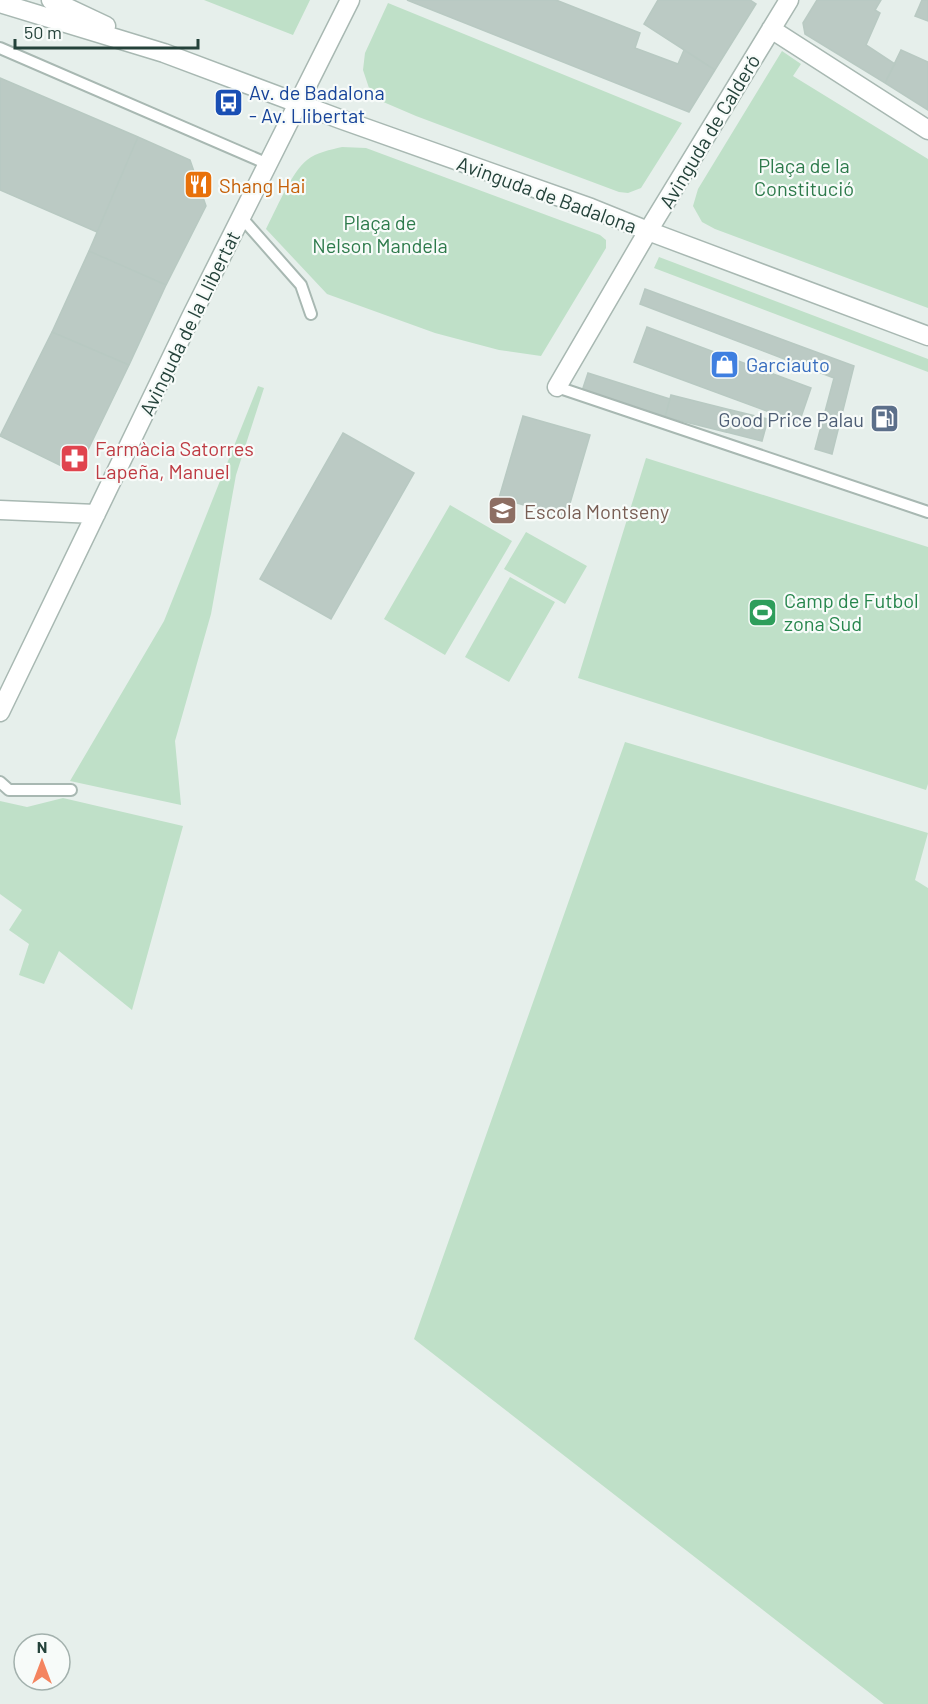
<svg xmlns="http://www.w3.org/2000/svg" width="928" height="1704" viewBox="0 0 928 1704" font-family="Barlow,sans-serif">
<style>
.green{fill:#bfe0c8}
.building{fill:#bbcac4;stroke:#b8c9c2;stroke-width:1.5}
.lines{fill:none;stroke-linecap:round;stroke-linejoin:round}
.service-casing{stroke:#a8b8b2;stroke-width:14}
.minor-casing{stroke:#a8b8b2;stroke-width:21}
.tertiary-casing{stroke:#a8b8b2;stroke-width:21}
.service{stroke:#fff;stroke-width:10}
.minor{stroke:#fff;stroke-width:18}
.tertiary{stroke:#fff;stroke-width:18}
.labels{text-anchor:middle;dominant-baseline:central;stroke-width:4.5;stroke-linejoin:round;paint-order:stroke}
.transit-label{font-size:20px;fill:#164399;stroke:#f7fbf9;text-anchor:start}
.street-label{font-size:20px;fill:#24423a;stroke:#f7fbf9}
.park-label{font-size:20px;fill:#2d7a4b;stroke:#f7fbf9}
.food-label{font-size:20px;fill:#c56008;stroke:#f7fbf9;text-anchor:start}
.shop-label{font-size:20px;fill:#366cbe;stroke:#f7fbf9;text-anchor:start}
.service-label{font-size:20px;fill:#4e5e75;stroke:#f7fbf9;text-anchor:end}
.health-label{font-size:20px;fill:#be3a42;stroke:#f7fbf9;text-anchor:start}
.education-label{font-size:20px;fill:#785e54;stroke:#f7fbf9;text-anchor:start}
.leisure-label{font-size:20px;fill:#27864d;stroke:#f7fbf9;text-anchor:start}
</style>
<rect width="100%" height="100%" fill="#e6efeb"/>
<path class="green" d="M204 0H310L293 35Z
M388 3 682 123 641 188 628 193 619 192 416 116 381 101 369 88 363 70 365 53Z
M782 51 801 64 793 76 928 159V308L715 229 702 222 693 206 698 189Z
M342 147 366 148 600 235 606 240V248L541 356 499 350 435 333 327 294 266 229C275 212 292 171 307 160 317 152 330 150 342 147Z
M659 257 928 359V372L654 268Z
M258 386 264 388 236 475 211 614 175 741 181 805 70 781 164 621Z
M646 458 928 547V784L926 790 578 678Z
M450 505 512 541 445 655 384 619Z
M526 532 587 566 565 604 504 569Z
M510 577 555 602 509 682 465 657Z
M625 742 928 833 915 880 928 888V1704H884L414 1339Z
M63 798 183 826 132 1010 59 951 44 984 19 975 29 944 9 930 22 910 0 894V801L27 807Z"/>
<path class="building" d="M407 0H556L640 33 635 48 678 64 684 50 715 70 689 112Z
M658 0H750L756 4 715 70 644 24Z
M817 0H881L875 10 880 13 866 45 895 64 885 83 805 34 803 23Z
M922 0H928V21L915 16Z
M901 50 928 62V110L885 83Z
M0 78 138 137 97 232 0 190Z
M138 137 190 160 206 206 166 285 89 251Z
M89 251 166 285 129 365 52 332Z
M645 289 854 366 832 454 815 449 834 378 640 304Z
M647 327 811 388 799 423 634 362Z
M52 332 129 365 83 460 72 471 0 436Z
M588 373 670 399 665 417 582 391Z
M671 395 731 410 726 432 665 417Z
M731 410 768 419 762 441 726 432Z
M523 416 590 435 566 517 499 498Z
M343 433 414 473 331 619 260 579Z"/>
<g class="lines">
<defs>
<path id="service" d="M0 48 268 164
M241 217 301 285 311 314
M557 387 928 512
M0 782 9 790H71"/>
<path id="minor" d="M771 29 928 130
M557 387 648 231 789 0
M0 510 96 514
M0 712 191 317 350 0"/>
<path id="tertiary" d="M51 0 106 26
M0 3 164 53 340 119 591 208 648 231 928 336"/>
</defs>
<use href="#service" class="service-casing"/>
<use href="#minor" class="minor-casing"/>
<use href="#tertiary" class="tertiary-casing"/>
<use href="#service" class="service"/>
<use href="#minor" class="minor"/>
<use href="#tertiary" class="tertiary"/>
</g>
<defs>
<symbol id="bus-square" viewBox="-11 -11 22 22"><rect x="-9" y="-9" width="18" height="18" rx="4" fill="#1a4fb4" stroke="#f7fbf9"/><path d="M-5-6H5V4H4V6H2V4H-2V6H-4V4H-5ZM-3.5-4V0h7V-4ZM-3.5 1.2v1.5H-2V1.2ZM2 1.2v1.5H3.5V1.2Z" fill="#fff"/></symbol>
<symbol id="restaurant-square" viewBox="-11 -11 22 22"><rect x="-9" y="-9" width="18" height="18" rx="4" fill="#e8710a" stroke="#f7fbf9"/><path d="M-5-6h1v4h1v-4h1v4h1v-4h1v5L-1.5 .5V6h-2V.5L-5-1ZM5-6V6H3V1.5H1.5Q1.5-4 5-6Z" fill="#fff"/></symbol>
<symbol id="shop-square" viewBox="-11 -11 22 22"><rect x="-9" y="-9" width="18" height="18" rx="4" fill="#3f7fe0" stroke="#f7fbf9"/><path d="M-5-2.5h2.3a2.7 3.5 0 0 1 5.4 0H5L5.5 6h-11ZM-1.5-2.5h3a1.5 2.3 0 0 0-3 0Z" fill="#fff"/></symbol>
<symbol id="fuel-square" viewBox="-11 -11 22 22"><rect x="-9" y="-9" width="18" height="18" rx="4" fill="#5c6f8a" stroke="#f7fbf9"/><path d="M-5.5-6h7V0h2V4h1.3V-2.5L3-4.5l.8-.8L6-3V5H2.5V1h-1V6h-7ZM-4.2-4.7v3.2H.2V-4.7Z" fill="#fff"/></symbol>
<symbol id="pharmacy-square" viewBox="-11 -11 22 22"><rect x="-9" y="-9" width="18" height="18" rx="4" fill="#e0444e" stroke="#f7fbf9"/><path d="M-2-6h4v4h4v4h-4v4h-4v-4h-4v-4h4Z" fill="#fff"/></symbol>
<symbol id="school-square" viewBox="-11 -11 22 22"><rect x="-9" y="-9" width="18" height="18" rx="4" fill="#8d6e63" stroke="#f7fbf9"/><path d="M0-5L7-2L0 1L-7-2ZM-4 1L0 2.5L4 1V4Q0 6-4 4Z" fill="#fff"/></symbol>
<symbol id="stadium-square" viewBox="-11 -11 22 22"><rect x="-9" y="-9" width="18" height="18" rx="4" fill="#2e9e5b" stroke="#f7fbf9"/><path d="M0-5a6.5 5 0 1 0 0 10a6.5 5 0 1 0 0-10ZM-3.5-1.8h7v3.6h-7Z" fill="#fff"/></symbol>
</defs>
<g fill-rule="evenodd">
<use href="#bus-square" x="212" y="86" width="33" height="33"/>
<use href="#restaurant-square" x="182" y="168" width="33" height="33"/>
<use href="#shop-square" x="708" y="348" width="33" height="33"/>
<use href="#fuel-square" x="868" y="402" width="33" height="33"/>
<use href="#pharmacy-square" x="58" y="442" width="33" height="33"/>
<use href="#school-square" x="486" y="494" width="33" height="33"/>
<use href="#stadium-square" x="746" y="596" width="33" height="33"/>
</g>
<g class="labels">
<g class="transit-label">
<text x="249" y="92">Av. de Badalona<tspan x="249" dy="23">- Av. Llibertat</tspan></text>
</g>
<g class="street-label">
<text transform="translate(709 131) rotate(-59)">Avinguda de Calderó</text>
<text transform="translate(547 194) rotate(20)">Avinguda de Badalona</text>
<text transform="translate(189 323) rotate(-64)">Avinguda de la Llibertat</text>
</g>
<g class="park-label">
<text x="804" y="165">Plaça de la<tspan x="804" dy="23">Constitució</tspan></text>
<text x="380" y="222">Plaça de<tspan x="380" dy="23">Nelson Mandela</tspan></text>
</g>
<g class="food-label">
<text x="219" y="185">Shang Hai</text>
</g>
<g class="shop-label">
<text x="746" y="364">Garciauto</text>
</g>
<g class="service-label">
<text x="864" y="419">Good Price Palau</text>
</g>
<g class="health-label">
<text x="95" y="448">Farmàcia Satorres<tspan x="95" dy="23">Lapeña, Manuel</tspan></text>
</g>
<g class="education-label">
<text x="524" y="511">Escola Montseny</text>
</g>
<g class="leisure-label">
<text x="784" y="600">Camp de Futbol<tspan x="784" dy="23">zona Sud</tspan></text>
</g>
</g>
<g transform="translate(42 1662)"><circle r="28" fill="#f7fbf9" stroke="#a3b1ad" stroke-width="1.5"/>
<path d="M0-4.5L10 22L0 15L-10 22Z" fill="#f4845f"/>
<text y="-9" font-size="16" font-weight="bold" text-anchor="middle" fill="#24423a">N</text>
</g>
<path d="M15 39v9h183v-9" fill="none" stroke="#24423a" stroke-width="3"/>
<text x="24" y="39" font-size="18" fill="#24423a" stroke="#f7fbf9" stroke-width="4.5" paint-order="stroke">50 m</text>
</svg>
